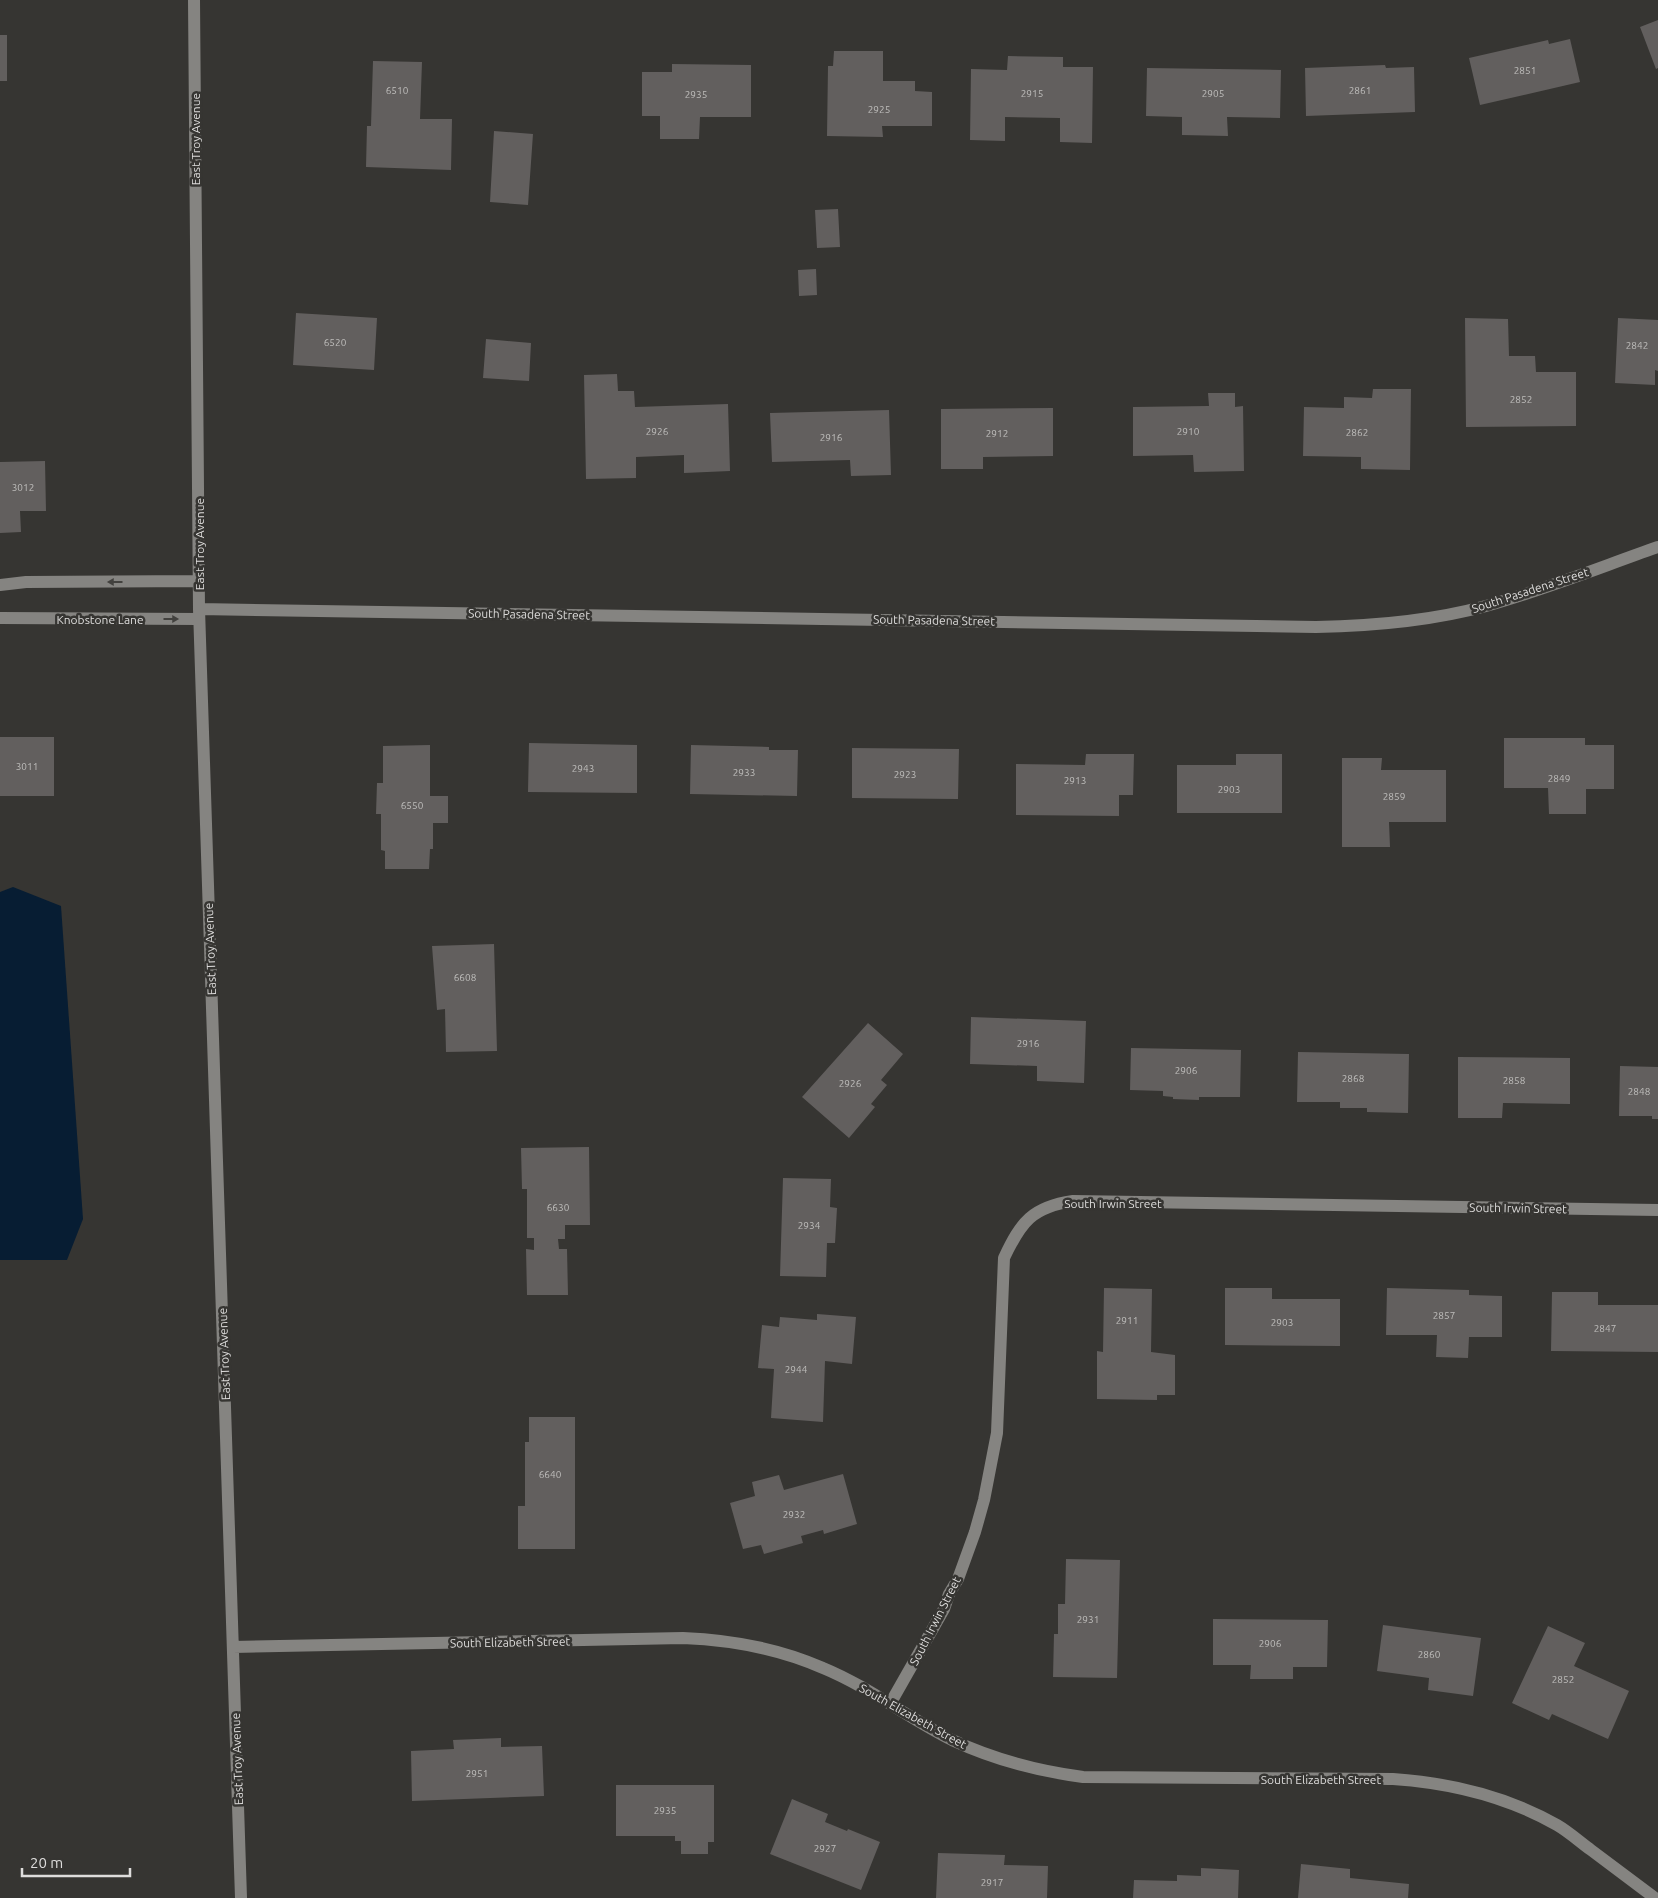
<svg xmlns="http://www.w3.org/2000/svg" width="1658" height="1898" viewBox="0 0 1658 1898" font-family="Ubuntu,sans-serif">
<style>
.water{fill:#071d33}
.building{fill:#625f5e}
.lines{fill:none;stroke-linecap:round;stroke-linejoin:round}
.minor{stroke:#858481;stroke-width:12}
.oneway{fill:#42413e}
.labels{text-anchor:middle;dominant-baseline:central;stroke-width:5;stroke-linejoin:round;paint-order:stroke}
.number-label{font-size:10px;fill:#bfbebc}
.street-label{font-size:12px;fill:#dedddc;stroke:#363532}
</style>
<rect width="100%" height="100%" fill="#363532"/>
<path class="water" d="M13 887 61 906 83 1219 67 1260H0V892Z"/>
<path class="building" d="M1658 20V68L1656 69 1640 27Z
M0 35H7V81H0Z
M1570 39 1580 82 1480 105 1469 58 1548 40 1549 44Z
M834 51H883V81H915V91L932 92V126H882L883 137 827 136 828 66H833Z
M1008 56 1063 57V67H1093L1092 143 1060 142V118L1005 117V141L970 140 971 69 1007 70Z
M373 61 422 62 420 119H452L451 170 366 167 367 126H371Z
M672 64 751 65V117H700L699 139H660V116H642V72H672Z
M1385 65 1386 68 1414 67 1415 112 1306 116 1305 68Z
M1147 68 1281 70 1280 118 1227 117 1228 136 1182 135V117L1146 116Z
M494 131 533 134 528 205 490 202Z
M838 209 840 247 817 248 815 210Z
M816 269 817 295 799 296 798 270Z
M296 313 377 318 374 370 293 365Z
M1465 318 1508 319 1509 356H1535L1536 372H1576V426L1466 427Z
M1618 318 1658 320V371L1655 370V385L1615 383Z
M486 339 531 343 529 381 483 378Z
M617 374 618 391H634L635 407 728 404 730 471 684 473V455L636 457V478L586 479 584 375Z
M1373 389H1411L1410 470 1361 469V457L1303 456 1304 407 1344 408V397L1372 398Z
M1208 393H1235V407L1243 406 1244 471 1194 472 1193 455 1133 456V407L1209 406Z
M1053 408V456L983 457V469H941V409Z
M889 410 891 475 851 476 850 460 772 462 770 413Z
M45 461 46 511H20L21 532 0 533V462Z
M0 737H54V796H0Z
M1504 738H1585V745H1614V789H1586V814H1549L1548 788H1504Z
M529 743 637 745V793L528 792Z
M430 745V796H448V823H433V849H430L429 869H385V851L381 850V814H376L377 783H383V746Z
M691 745 769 747V750H798L797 796 690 794Z
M852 748 959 749 958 799 852 798Z
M1086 754H1134L1133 795H1119V816L1016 815V764L1085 765Z
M1236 754H1282V813H1177V765H1236Z
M1342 758H1382L1381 770H1446V822H1389L1390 847H1342Z
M494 944 497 1051 446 1052 445 1009 437 1010 432 946Z
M971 1017 1086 1021 1084 1083 1037 1081V1066L970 1064Z
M868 1023 903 1054 881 1080 887 1085 871 1104 875 1107 849 1138 802 1097Z
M1131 1048 1241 1050 1240 1097H1199V1100L1173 1099V1097L1163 1096V1091L1130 1090Z
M1298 1052 1409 1054 1408 1113 1367 1112V1108H1340V1102H1297Z
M1458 1057 1570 1058V1104L1503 1103 1502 1118H1458Z
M1620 1066 1658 1067V1119H1652V1116H1619Z
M589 1147 590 1225H565V1239H558L559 1249H567L568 1295H527L526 1249 534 1250V1238H527V1189H522L521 1148Z
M783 1178 831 1179 830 1207 837 1208 835 1243H827L826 1277 780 1276Z
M1104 1288 1152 1289 1151 1352 1175 1355V1395H1157V1400L1097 1399V1351L1103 1352Z
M1225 1288H1272V1299H1340V1346L1225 1345Z
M1387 1288 1469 1290V1295L1502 1296V1337H1469L1468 1358 1436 1357 1437 1335H1386Z
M1552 1292H1598V1305H1658V1352L1551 1351Z
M817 1314 856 1317 852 1364 825 1361 823 1422 771 1418 774 1369 758 1368 762 1325 779 1327 780 1317 817 1320Z
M529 1417H575V1549H518V1506H525V1442H529Z
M843 1474 857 1524 824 1534 823 1530 801 1536 803 1543 764 1554 761 1545 743 1549 730 1503 755 1496 752 1482 779 1475 784 1490Z
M1066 1559 1120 1560 1117 1678 1053 1677 1054 1634H1058V1604H1065Z
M1213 1619 1328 1620 1327 1667H1293V1679H1250L1251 1665H1213Z
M1383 1625 1481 1638 1473 1696 1428 1690 1429 1678 1377 1671Z
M1548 1626 1585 1643 1574 1666 1629 1691 1608 1739 1552 1714 1549 1720 1512 1703Z
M501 1738V1747L542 1746 544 1796 412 1801 411 1751 454 1749 453 1740Z
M616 1785H714V1842H708V1854H681V1841H675V1836H616Z
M792 1799 828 1814 825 1822 847 1831 848 1829 880 1842 861 1890 770 1854Z
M938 1853 1005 1855 1004 1865 1048 1866 1047 1898H936Z
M1301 1864 1350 1869V1878L1409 1884 1408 1898H1298Z
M1201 1868 1239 1870 1238 1898H1133L1134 1880 1177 1881V1875L1201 1876Z"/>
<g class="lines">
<path class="minor" d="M194 0 199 609 241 1898
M0 585 26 582 199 581
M199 609 1316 627C1373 626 1431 621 1486 606 1544 590 1601 567 1658 547
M0 618 199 619
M233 1647 683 1638C732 1640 778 1648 823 1668 869 1687 908 1718 952 1740 995 1760 1037 1771 1083 1777L1393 1779C1452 1783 1506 1796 1557 1825 1569 1832 1580 1842 1591 1850 1612 1866 1634 1882 1655 1898
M890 1704 944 1609 949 1594 958 1579 975 1532 984 1500 997 1433 1004 1258C1021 1222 1032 1207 1073 1201L1658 1210"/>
</g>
<defs><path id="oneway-solid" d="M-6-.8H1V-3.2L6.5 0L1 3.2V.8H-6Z" transform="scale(1.25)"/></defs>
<g class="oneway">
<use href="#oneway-solid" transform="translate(115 582) rotate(180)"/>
<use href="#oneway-solid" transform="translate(171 619)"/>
</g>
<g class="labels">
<g class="number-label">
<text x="1525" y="70">2851</text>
<text x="397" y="90">6510</text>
<text x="1360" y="90">2861</text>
<text x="1032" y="93">2915</text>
<text x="1213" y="93">2905</text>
<text x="696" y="94">2935</text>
<text x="879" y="109">2925</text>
<text x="335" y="342">6520</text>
<text x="1637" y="345">2842</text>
<text x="1521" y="399">2852</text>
<text x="657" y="431">2926</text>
<text x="1188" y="431">2910</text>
<text x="1357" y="432">2862</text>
<text x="997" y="433">2912</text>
<text x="831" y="437">2916</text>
<text x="23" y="487">3012</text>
<text x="27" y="766">3011</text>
<text x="583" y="768">2943</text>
<text x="744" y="772">2933</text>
<text x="905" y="774">2923</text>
<text x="1559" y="778">2849</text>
<text x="1075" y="780">2913</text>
<text x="1229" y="789">2903</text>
<text x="1394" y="796">2859</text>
<text x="412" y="805">6550</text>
<text x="465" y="977">6608</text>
<text x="1028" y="1043">2916</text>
<text x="1186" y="1070">2906</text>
<text x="1353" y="1078">2868</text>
<text x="1514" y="1080">2858</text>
<text x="850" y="1083">2926</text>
<text x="1639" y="1091">2848</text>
<text x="558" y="1207">6630</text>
<text x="809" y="1225">2934</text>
<text x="1444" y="1315">2857</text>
<text x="1127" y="1320">2911</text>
<text x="1282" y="1322">2903</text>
<text x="1605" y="1328">2847</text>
<text x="796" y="1369">2944</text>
<text x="550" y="1474">6640</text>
<text x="794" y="1514">2932</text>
<text x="1088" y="1619">2931</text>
<text x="1270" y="1643">2906</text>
<text x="1429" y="1654">2860</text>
<text x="1563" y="1679">2852</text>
<text x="477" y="1773">2951</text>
<text x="665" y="1810">2935</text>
<text x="825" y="1848">2927</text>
<text x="992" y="1882">2917</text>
</g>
<g class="street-label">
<text transform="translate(195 139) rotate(-90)">East Troy Avenue</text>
<text transform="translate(199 544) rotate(-90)">East Troy Avenue</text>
<text transform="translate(1530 590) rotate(-18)">South Pasadena Street</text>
<text transform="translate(529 614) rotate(1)">South Pasadena Street</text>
<text x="100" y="619">Knobstone Lane</text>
<text transform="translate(934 620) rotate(1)">South Pasadena Street</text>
<text transform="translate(210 949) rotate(-92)">East Troy Avenue</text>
<text x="1113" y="1203">South Irwin Street</text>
<text transform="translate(1518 1208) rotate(1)">South Irwin Street</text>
<text transform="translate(224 1354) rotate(-92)">East Troy Avenue</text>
<text transform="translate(935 1621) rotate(-63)">South Irwin Street</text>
<text transform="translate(510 1642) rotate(-1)">South Elizabeth Street</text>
<text transform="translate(913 1716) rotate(29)">South Elizabeth Street</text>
<text transform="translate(237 1759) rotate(-92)">East Troy Avenue</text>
<text x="1321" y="1779">South Elizabeth Street</text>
</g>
</g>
<path d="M22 1868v8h108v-8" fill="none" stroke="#dedddc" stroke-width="2.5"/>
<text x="30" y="1868" font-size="15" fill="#dedddc" stroke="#363532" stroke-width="4" paint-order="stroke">20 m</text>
</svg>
